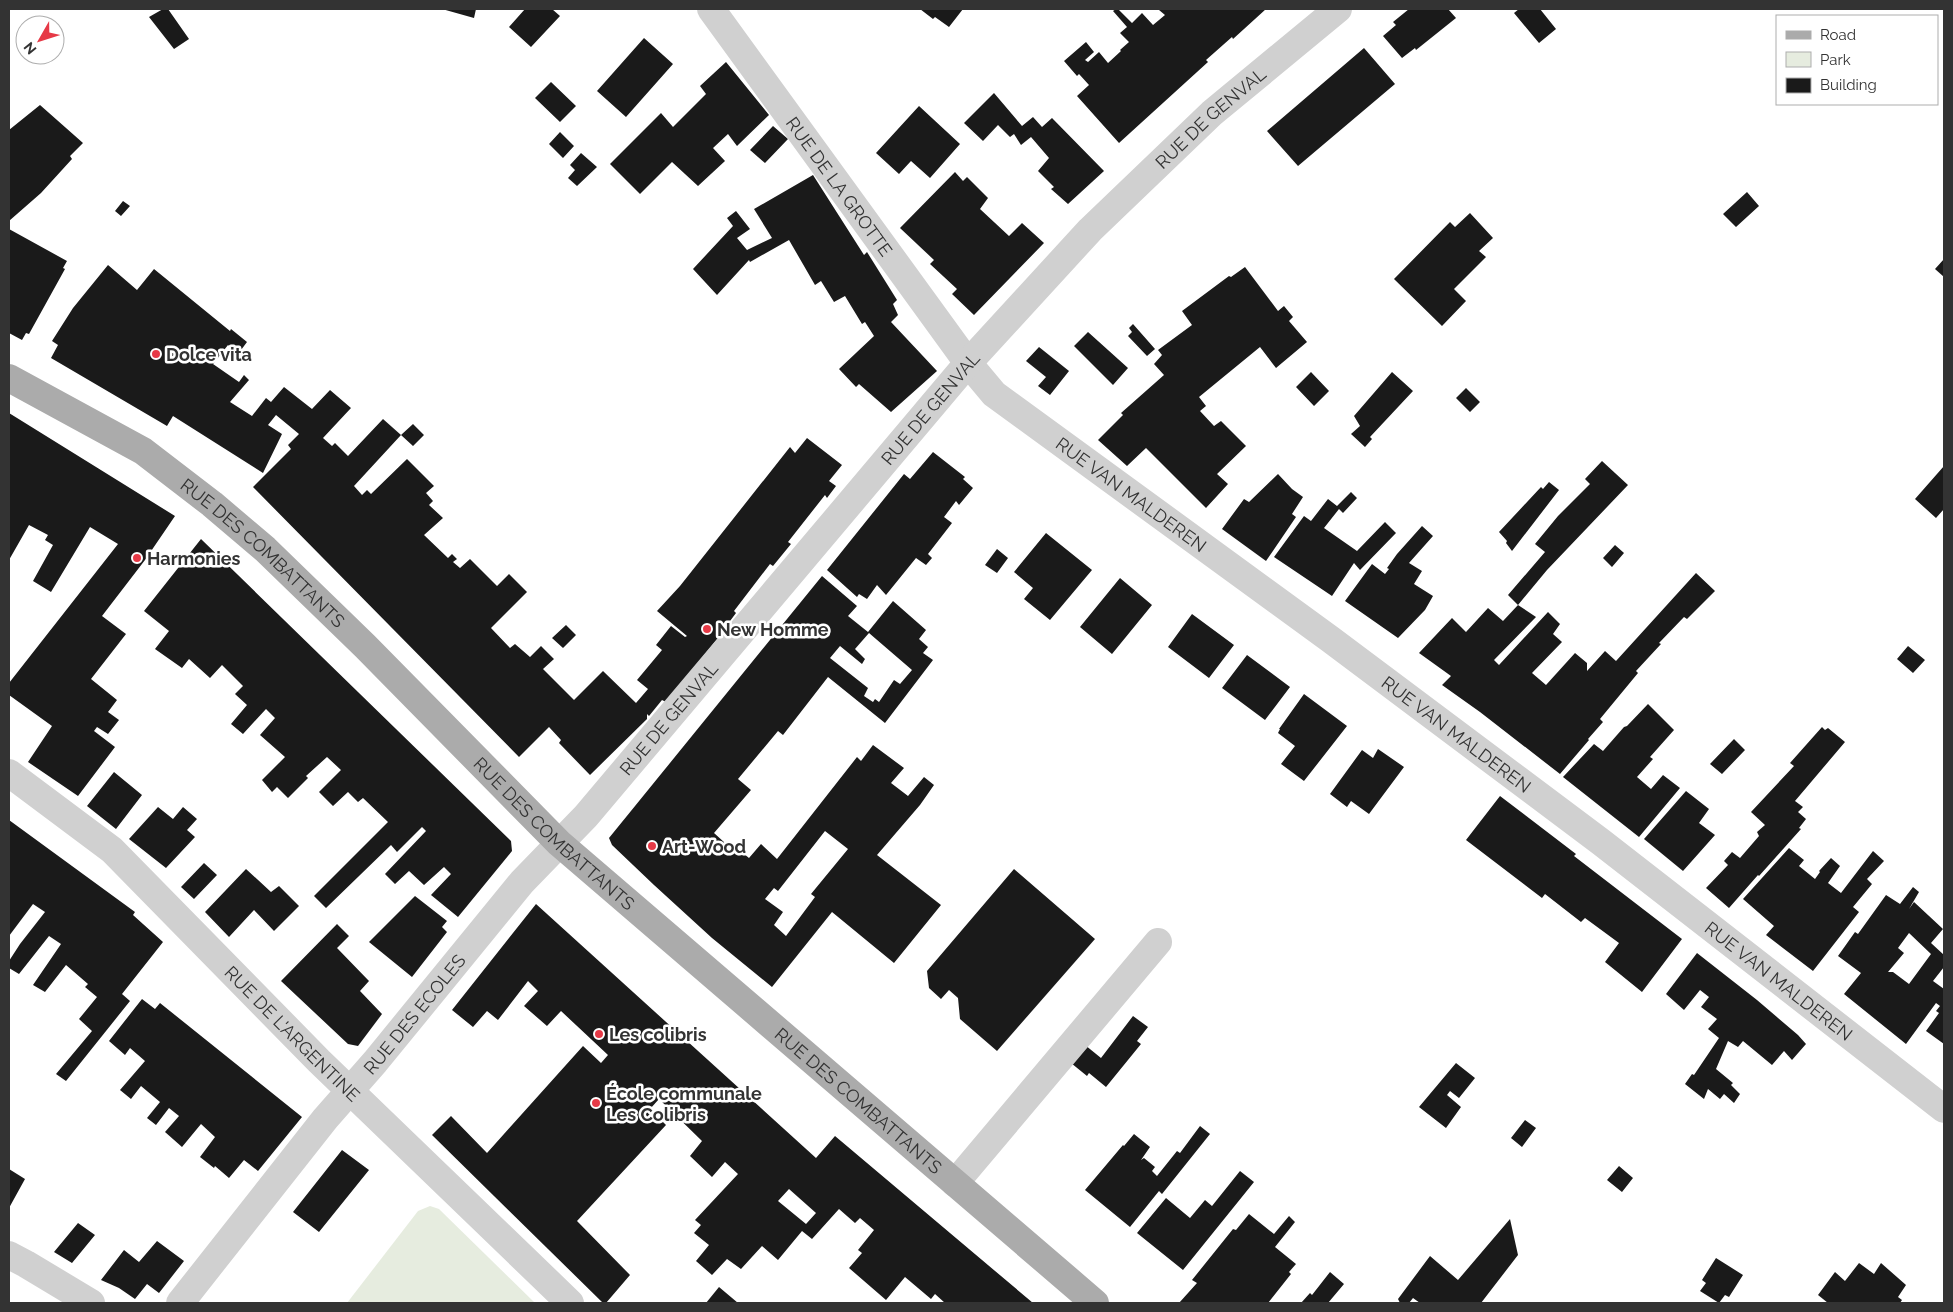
<svg xmlns="http://www.w3.org/2000/svg" width="1953" height="1312" viewBox="0 0 1953 1312" font-family="Raleway,sans-serif">
<style>
.green{fill:#e6ecdf}
.building{fill:#1a1a1a;fill-rule:evenodd}
.lines{fill:none;stroke-linecap:round;stroke-linejoin:round}
.minor{stroke:#d0d0d0;stroke-width:28}
.major{stroke:#ababab;stroke-width:28}
.poi-dot{fill:#e63946;stroke:#fff;stroke-width:2}
.labels{text-anchor:middle;dominant-baseline:central;stroke-width:5;stroke-linejoin:round;paint-order:stroke}
.street-label{font-size:18px;fill:#333;stroke:#fff}
.poi-label{font-size:18px;font-weight:bold;fill:#333;stroke:#fff;text-anchor:start}
</style>
<rect width="100%" height="100%" fill="#fff"/>
<path class="green" d="M430 1206 439 1209 535 1303H347L418 1211Z"/>
<path class="building" d="M163 9H168L189 39 174 49 149 17Z
M442 9H476L474 18Z
M525 9H552L560 16 531 47 509 27Z
M920 9H963L949 27 935 17 933 19Z
M1116 9H1118L1132 23 1142 13 1153 25 1165 15 1159 10 1161 9H1266L1233 39 1232 37 1206 60 1208 62 1119 143 1077 96 1089 85 1079 74 1077 76 1064 61 1086 42 1094 52 1085 60 1088 62 1099 52 1108 63 1121 51 1120 50 1129 42 1120 33 1127 27 1113 11Z
M1409 9H1448L1456 18 1416 50 1415 48 1402 58 1383 36 1396 25 1393 22Z
M1519 9H1540L1556 29 1539 43 1514 13Z
M644 38 673 64 626 117 597 91Z
M1364 48 1395 84 1298 166 1267 131Z
M726 62 769 115 737 146 728 134 713 148 725 161 698 186 672 162 640 194 610 164 661 113 673 127 706 94 700 86Z
M551 82 576 106 560 122 535 98Z
M994 93 1022 126 1033 117 1042 127 1052 118 1104 171 1068 204 1051 189 1054 187 1038 171 1049 158 1031 137 1021 145 1014 134 1010 137 998 125 983 141 964 123Z
M40 105 83 143 70 156 72 159 41 193 9 221V130Z
M919 106 960 144 930 178 911 161 899 174 876 153Z
M773 126 788 139 765 163 750 150Z
M560 132 574 146 563 158 549 144Z
M581 153 597 167 577 186 568 178 575 170 570 165Z
M955 172 963 181 967 177 988 198 980 209 1009 236 1022 223 1044 243 974 315 952 294 957 289 930 264 934 260 900 228Z
M813 175 864 255 867 252 897 300 893 304 898 315 891 322 937 371 891 412 859 384 856 387 839 369 874 336 865 322 862 324 845 296 834 302 821 281 815 285 789 240 750 262 749 260 717 295 693 269 733 226 727 218 736 211 750 229 737 238 747 250 772 238 754 209Z
M1747 192 1759 206 1736 227 1723 214Z
M123 201 130 206 121 216 115 211Z
M1470 213 1493 238 1479 251 1486 257 1454 289 1466 301 1442 326 1394 279 1450 222 1455 227Z
M9 229 67 261 63 268 65 269 29 334 26 333 22 340 9 333Z
M1944 259V277L1935 269Z
M108 265 137 290 154 269 230 331 231 329 247 342 238 354 228 345 213 364 239 382 244 375 249 380 230 402 252 416 266 398 271 402 284 387 312 409 330 390 351 408 323 438 332 446 335 443 348 456 383 419 401 435 354 486 362 495 367 490 371 494 407 459 434 486 426 493 433 501 429 505 443 518 424 535 448 558 452 554 457 559 453 562 460 568 470 559 497 586 509 574 527 592 491 628 510 648 515 644 530 657 541 646 554 659 543 669 574 700 603 671 636 703 648 689 637 680 662 650 656 645 671 626 685 637 687 636 657 611 680 586 790 447 795 453 807 438 842 465 829 481 836 486 827 498 825 495 788 542 791 544 773 566 770 564 734 611 736 613 727 625 724 622V625L727 627 666 702 662 700 649 716 647 714V719L590 775 559 743 561 740 549 727 519 757 253 487 291 449 288 445 299 434 276 415 268 425 282 434 263 473 173 416 167 426 51 358 58 345 52 341 73 308Z
M1245 267 1278 311 1284 306 1293 317 1289 321 1307 342 1276 368 1260 347 1199 397 1206 406 1200 411 1214 426 1221 421 1246 446 1217 474 1228 484 1206 508 1146 448 1127 466 1098 440 1123 415 1121 413 1164 375 1154 364 1162 355 1158 350 1192 325 1182 311 1229 276 1231 277Z
M1133 324 1155 349 1147 356 1128 336 1132 332 1129 328Z
M1088 332 1128 368 1113 385 1074 346Z
M1039 347 1069 371 1050 395 1038 386 1046 377 1026 361Z
M1311 372 1329 391 1314 406 1296 387Z
M1392 372 1413 391 1370 437 1372 439 1365 447 1351 434 1360 426 1354 416Z
M1466 388 1480 402 1470 412 1456 398Z
M9 413 175 516 145 560 102 616 126 634 91 679 117 700 108 712 119 720 108 734 97 727 94 731 115 747 78 796 28 762 52 726 9 695V683L118 544 90 527 51 592 33 581 53 545 45 540 48 535 29 525 9 560Z
M413 424 424 435 413 446 401 435Z
M933 452 965 477 963 479 973 488 959 505 956 501 944 517 952 523 928 554 932 558 926 565 916 558 886 595 877 585 867 599 859 594 857 597 827 570 904 474 910 479Z
M1602 461 1628 485 1547 570 1518 605 1508 595 1545 552 1535 544 1558 516 1590 484 1585 479Z
M1944 466V509L1936 518 1915 499Z
M1278 474 1292 489 1303 497 1292 514 1296 517 1266 561 1222 529 1244 499 1249 502Z
M1549 482 1559 490 1512 551 1506 543 1507 541 1499 532 1541 487 1543 489Z
M1351 492 1357 498 1343 513 1339 509 1324 528 1357 551 1385 522 1396 533 1360 570 1354 563 1332 596 1274 557 1304 516 1311 521 1328 499 1337 506Z
M1422 526 1433 536 1409 563 1422 571 1414 584 1433 596 1425 610 1398 638 1345 601 1372 564 1385 574 1389 569 1387 568 1397 554Z
M1046 533 1092 570 1050 620 1024 599 1033 588 1014 572Z
M201 539 511 841 512 851 458 917 431 895 451 874 444 867 424 885 409 871 395 884 385 874 426 831 422 827 397 852 391 845 326 908 314 896 388 822 363 798 358 802 348 792 333 806 319 792 341 770 327 757 306 776 308 778 288 798 277 787 272 792 262 780 285 757 260 735 275 718 266 709 243 734 231 724 247 705 235 694 243 686 222 665 210 678 189 659 182 668 155 649 169 631 144 611Z
M1615 545 1624 553 1612 567 1603 558Z
M997 549 1008 558 997 573 985 565Z
M1696 573 1715 591 1687 619 1684 617 1659 643 1661 644 1636 671 1638 673 1600 719 1603 722 1588 739 1589 740 1560 774 1480 712 1442 685 1451 676 1419 653 1452 618 1466 632 1488 608 1503 621 1518 605 1536 617 1494 660 1499 665 1548 612 1560 624 1553 634 1562 642 1532 673 1546 685 1575 653 1587 663V671L1605 651 1616 661Z
M822 576 857 606 848 616 868 632 893 601 926 630 919 639 928 647 923 653 933 660 885 723 828 677 783 735 778 731 738 779 751 790 714 833 735 852 738 849 749 858 761 844 777 859 857 757 861 761 873 745 904 768 891 783 908 796 924 777 934 785 920 805 877 855 941 905 894 963 832 912 772 987 712 938 654 885 612 845 609 838ZM869 633 912 670 900 684 894 680 879 702 875 699 873 702 864 696 868 688 830 658 840 646 862 664 865 659 855 649ZM825 831 848 849 811 894 815 897 786 936 774 925 783 912 765 899 774 888 778 891Z
M1120 578 1152 605 1112 654 1080 627Z
M1192 614 1234 645 1209 678 1168 647Z
M566 625 576 635 563 648 552 638Z
M1908 646 1925 660 1913 673 1897 659Z
M1247 655 1290 687 1265 720 1222 688Z
M1304 694 1347 726 1304 781 1281 764 1295 746 1278 733 1280 729H1279Z
M1648 704 1674 730 1650 757 1653 759 1637 777 1651 789 1663 775 1680 788 1639 837 1563 777 1594 744 1603 751 1624 727 1627 726Z
M1822 727 1825 730 1828 728 1845 742 1795 801 1803 807 1798 812 1806 819 1799 828 1801 829 1759 876 1758 875 1729 908 1706 888 1728 865 1724 861 1732 852 1740 858 1759 836 1757 832 1765 825 1751 812 1794 766 1790 763Z
M1734 739 1745 750 1722 774 1710 764Z
M1378 749 1404 767 1369 814 1351 801 1347 807 1330 794 1362 750 1373 758Z
M114 772 142 795 116 829 87 806Z
M1686 791 1709 809 1699 823 1715 835 1683 871 1644 839Z
M1500 796 1576 854 1574 856 1682 939 1642 992 1605 962 1619 943 1585 918 1581 922 1545 894 1542 898 1466 840Z
M158 807 173 819 183 807 197 819 187 830 195 837 166 868 129 839Z
M9 820 135 912 133 915 163 942 122 994 130 1001 66 1081 56 1074 92 1031 79 1019 97 997 85 987 88 984 66 965 45 992 33 985 61 944 49 936 19 974 9 968V961L20 944 45 912 33 904 9 936Z
M1789 848 1804 860 1799 866 1815 879 1820 872 1819 871 1831 858 1840 866 1828 883 1841 893 1873 851 1884 861 1867 879 1872 884 1853 907 1859 912 1813 971 1766 935 1774 926 1743 899Z
M204 863 217 875 194 899 181 887Z
M246 869 271 892 279 886 299 906 274 931 254 910 229 937 205 912Z
M1014 869 1095 939 997 1051 960 1019 958 998 949 990 941 999 929 988 927 971Z
M1913 887 1919 892 1909 909 1914 902 1943 929 1931 943 1944 955V967L1933 981 1944 989V1044L1926 1031 1939 1013 1936 1011 1940 1006 1936 1003 1906 1044 1844 994 1861 973 1838 956 1855 932 1858 934 1886 895 1900 904ZM1909 933 1931 954 1909 984 1893 972H1888L1904 953 1898 948Z
M415 896 447 921 442 927 447 932 412 977 369 942Z
M536 904 816 1158 835 1136 1033 1303H945L935 1294 931 1299 905 1277 886 1300 849 1268 862 1253 858 1250 874 1230 860 1218 855 1223 839 1209 812 1239 802 1231 778 1260 762 1246 741 1269 727 1259 712 1275 696 1261 709 1245 694 1233 701 1225 695 1220 738 1174 725 1162 712 1177 690 1156 702 1141 659 1099 650 1109 666 1125 577 1221 630 1275 606 1303H603L432 1135 451 1116 487 1153 583 1046 601 1063 608 1055 561 1011 547 1026 524 1006 538 991 528 981 498 1020 487 1011 473 1027 452 1010ZM789 1189 816 1213 806 1224 778 1201Z
M337 924 349 936 337 948 369 981 360 991 382 1014 358 1046 348 1044 281 981Z
M1697 953 1757 1000 1798 1035 1806 1044 1792 1060 1784 1051 1772 1065 1743 1041 1738 1047 1728 1041 1716 1069 1733 1083 1731 1085 1740 1094 1734 1103 1724 1094 1720 1099 1708 1089 1704 1099 1685 1084 1692 1074 1694 1075 1719 1038 1708 1029 1717 1019 1701 1007 1709 997 1700 990 1684 1010 1666 994Z
M142 999 155 1009 160 1003 302 1117 258 1171 244 1160 229 1178 215 1166 214 1168 200 1157 215 1137 201 1124 182 1147 165 1132 179 1116 169 1108 156 1125 147 1118 160 1102 141 1086 131 1099 120 1090 145 1061 130 1048 125 1055 109 1041Z
M1133 1016 1148 1027 1137 1041 1141 1044 1106 1087 1089 1073 1087 1076 1071 1063 1085 1045 1101 1058Z
M1456 1063 1475 1078 1459 1098 1450 1091 1447 1095 1461 1107 1446 1128 1419 1107Z
M1525 1120 1536 1128 1522 1147 1511 1138Z
M1200 1126 1210 1134 1162 1194 1159 1191 1130 1227 1085 1190 1123 1145 1124 1146 1134 1134 1150 1147 1141 1160 1144 1158 1155 1167 1152 1171 1157 1176 1177 1151 1180 1153Z
M342 1150 369 1170 319 1232 293 1212Z
M1619 1166 1633 1178 1622 1192 1607 1180Z
M9 1169 25 1179 9 1208Z
M1240 1171 1254 1182 1183 1270 1137 1233 1166 1198 1190 1218 1205 1200 1212 1206Z
M1249 1214 1274 1234 1289 1216 1295 1222 1275 1247 1296 1264 1289 1272 1291 1274 1268 1303H1179L1197 1283 1192 1280 1233 1229 1236 1230Z
M1510 1219 1518 1255 1481 1303H1420L1413 1298 1409 1303H1400L1398 1299 1430 1256 1458 1280Z
M78 1223 95 1235 72 1263 54 1252Z
M157 1241 184 1261 159 1293 147 1284 135 1299 119 1288 101 1280 124 1250 139 1262Z
M1716 1258 1743 1275 1729 1297 1725 1295 1719 1303 1700 1291 1706 1283 1702 1280Z
M1859 1263 1874 1274 1881 1263 1906 1285 1898 1297 1902 1300 1900 1303H1828L1818 1295 1835 1272 1845 1281Z
M1330 1272 1344 1284 1328 1303H1301L1310 1293 1312 1295Z
M719 1287 738 1303H706Z"/>
<g class="lines">
<g class="minor">
<path id="s1" d="M711 9 968 363 994 394 1330 639 1601 842 1944 1109"/>
<path id="s2" d="M9 773 112 850 319 1061 570 1303"/>
<path d="M955 1183 1158 942"/>
<path d="M9 1255 26 1264 91 1303"/>
<path id="s3" d="M180 1303 325 1119 375 1062 522 882 586 816 968 363 1090 230 1212 113 1338 9"/>
</g>
<path class="major" id="s4" d="M9 378 143 451 212 504 265 549 365 646 559 843 1095 1303"/>
</g>
<g class="poi-dot">
<circle cx="156" cy="354" r="5"/>
<circle cx="137" cy="558" r="5"/>
<circle cx="707" cy="629" r="5"/>
<circle cx="652" cy="846" r="5"/>
<circle cx="599" cy="1034" r="5"/>
<circle cx="596" cy="1103" r="5"/>
</g>
<g class="labels">
<g class="street-label">
<text stroke="none"><textPath href="#s3" startOffset="1572">RUE DE GENVAL</textPath></text>
<text stroke="none"><textPath href="#s1" startOffset="219">RUE DE LA GROTTE</textPath></text>
<text stroke="none"><textPath href="#s3" startOffset="1168">RUE DE GENVAL</textPath></text>
<text stroke="none"><textPath href="#s1" startOffset="648">RUE VAN MALDEREN</textPath></text>
<text stroke="none"><textPath href="#s4" startOffset="310">RUE DES COMBATTANTS</textPath></text>
<text stroke="none"><textPath href="#s3" startOffset="762">RUE DE GENVAL</textPath></text>
<text stroke="none"><textPath href="#s1" startOffset="1052">RUE VAN MALDEREN</textPath></text>
<text stroke="none"><textPath href="#s4" startOffset="715">RUE DES COMBATTANTS</textPath></text>
<text stroke="none"><textPath href="#s1" startOffset="1458">RUE VAN MALDEREN</textPath></text>
<text stroke="none"><textPath href="#s3" startOffset="372">RUE DES ECOLES</textPath></text>
<text stroke="none"><textPath href="#s2" startOffset="386">RUE DE L'ARGENTINE</textPath></text>
<text stroke="none"><textPath href="#s4" startOffset="1120">RUE DES COMBATTANTS</textPath></text>
</g>
<g class="poi-label">
<text x="166" y="354">Dolce vita</text>
<text x="147" y="558">Harmonies</text>
<text x="717" y="629">New Homme</text>
<text x="662" y="846">Art-Wood</text>
<text x="609" y="1034">Les colibris</text>
<text x="606" y="1093">École communale<tspan x="606" dy="21">Les Colibris</tspan></text>
</g>
</g>
<rect width="1953" height="1312" fill="none" stroke="#333333" stroke-width="20"/>
<rect x="1776" y="15" width="162" height="90" fill="#ffffff" stroke="#adadad"/>
<rect x="1786" y="31" width="25" height="8" fill="#ababab" stroke="#adadad"/>
<text x="1820" y="40" font-size="15" fill="#333333">Road</text>
<rect x="1786" y="52" width="25" height="15" fill="#e6ecdf" stroke="#adadad"/>
<text x="1820" y="65" font-size="15" fill="#333333">Park</text>
<rect x="1786" y="78" width="25" height="15" fill="#1a1a1a" stroke="#adadad"/>
<text x="1820" y="90" font-size="15" fill="#333333">Building</text>
<g transform="translate(40 40) rotate(231)"><circle r="24" fill="#ffffff" stroke="#adadad"/>
<path d="M0-4L9 19L0 12L-9 19Z" fill="#e63946"/>
<text y="-8" font-size="14" font-weight="bold" text-anchor="middle" fill="#333333">N</text>
</g>
</svg>
